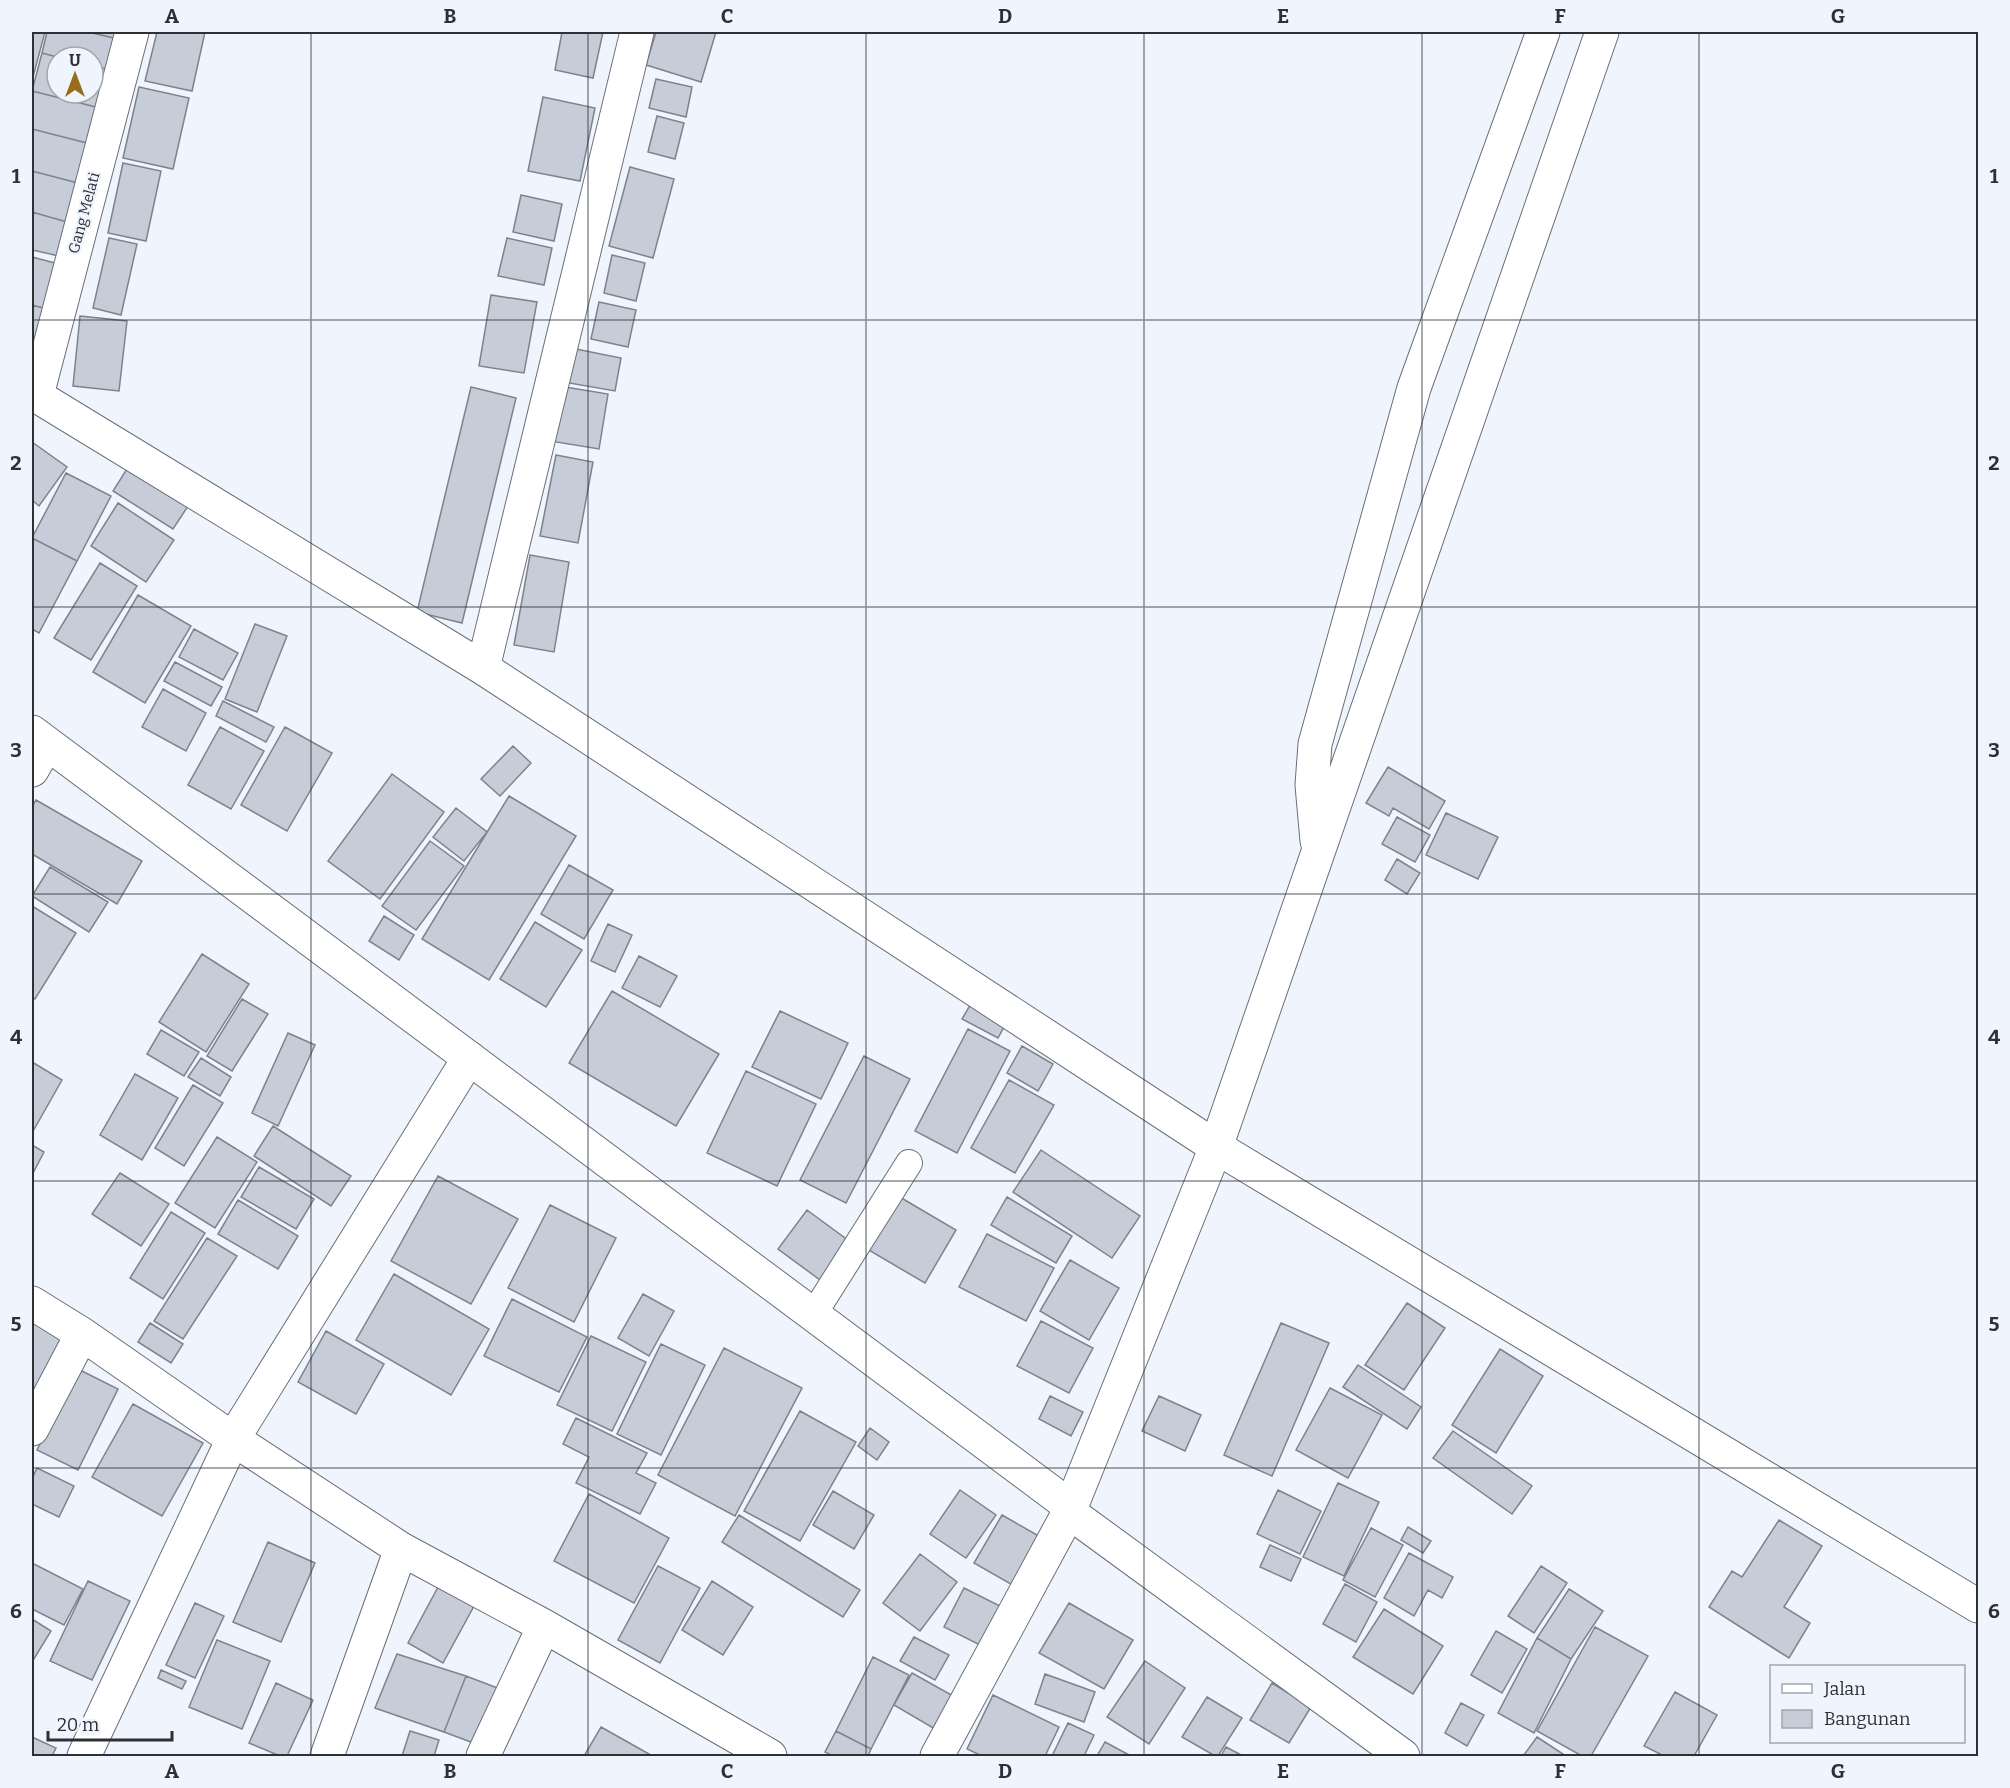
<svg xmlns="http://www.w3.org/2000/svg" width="2010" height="1788" viewBox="0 0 2010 1788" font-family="Bitter,serif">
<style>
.building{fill:#c7cdd8;stroke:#7d838d;stroke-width:1.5}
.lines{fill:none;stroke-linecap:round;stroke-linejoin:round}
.service-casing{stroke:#696f79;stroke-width:28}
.minor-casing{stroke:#696f79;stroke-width:35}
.secondary-casing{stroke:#696f79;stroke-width:35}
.service{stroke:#fff;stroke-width:26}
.minor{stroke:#fff;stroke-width:33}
.secondary{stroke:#fff;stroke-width:33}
.grid{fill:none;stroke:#2e3034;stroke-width:1.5;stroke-opacity:0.55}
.labels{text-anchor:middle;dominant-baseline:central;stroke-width:4.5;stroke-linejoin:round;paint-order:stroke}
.street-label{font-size:15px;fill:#2e3034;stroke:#eff4fd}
.neatline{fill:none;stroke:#2e3034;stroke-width:2}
.grid-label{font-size:20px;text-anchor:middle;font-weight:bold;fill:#2e3034}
</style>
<rect width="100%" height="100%" fill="#eff4fd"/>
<path class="building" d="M32 32H45L33 77H32Z
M47 32H88L114 38 106 69 93 66V57H57L42 53Z
M88 32H116L114 38Z
M157 32H205L192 91 145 81Z
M562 32H603L593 78 555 70Z
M656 32H716L701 82 646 65Z
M42 53 57 57V93H93V66L106 69 96 107 32 91Z
M656 79 692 87 686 117 649 108Z
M139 87 189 98 173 169 123 158Z
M32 91 96 107 87 143 32 129Z
M543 97 595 108 580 181 528 171Z
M657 116 684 123 675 159 648 152Z
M32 129 87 143 78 183 32 171Z
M123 163 161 171 146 241 108 233Z
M630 167 674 179 653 258 609 246Z
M32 171 78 183 67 222 32 212Z
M521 195 562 204 554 241 513 232Z
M32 212 67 222 59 256 32 250Z
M109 238 137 244 121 315 93 308Z
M507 238 552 248 544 285 498 276Z
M612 255 645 263 636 301 604 293Z
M32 257 59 264 47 309 32 305Z
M491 295 537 302 524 373 479 366Z
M599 302 636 310 628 347 591 339Z
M32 305 47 309 32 362Z
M80 316 127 321 119 391 73 386Z
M576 349 621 358 615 391 569 383Z
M559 386 608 394 599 449 550 441Z
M471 387 516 398 462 623 417 612Z
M32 442 67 467 39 506 32 500Z
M556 455 593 462 578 543 540 536Z
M132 461 192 500 173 529 113 491Z
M66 473 111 496 77 561 32 538Z
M118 503 174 540 146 582 91 546Z
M32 538 77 561 39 633 32 629Z
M530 555 569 562 554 652 514 645Z
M100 563 137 586 91 660 54 638Z
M138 595 191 626 145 703 93 672Z
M255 624 287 636 257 712 225 699Z
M194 629 238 653 223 680 179 657Z
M175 662 222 687 211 706 164 681Z
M163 689 206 713 186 751 142 727Z
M223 701 274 727 266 742 216 716Z
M220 727 264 751 231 809 188 785Z
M285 727 332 753 287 831 241 805Z
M513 746 531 763 500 796 481 779Z
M1388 767 1445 801 1429 829 1393 808 1389 816 1366 803Z
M392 774 444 812 380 899 328 861Z
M509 796 576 836 489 980 422 939Z
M36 800 142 861 117 904 32 854V807Z
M456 808 487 832 464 861 433 837Z
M1446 813 1498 837 1478 879 1426 855Z
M1397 817 1430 835 1415 862 1382 844Z
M430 841 464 866 416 930 382 906Z
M1397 859 1420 873 1407 894 1385 880Z
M569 865 613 890 584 939 541 914Z
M50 867 108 902 89 932 32 896Z
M32 906 76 933 35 999 32 997Z
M384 916 414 935 399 960 369 941Z
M535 922 582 950 546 1007 500 979Z
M608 924 632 935 615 972 591 961Z
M202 954 249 984 206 1052 159 1022Z
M639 956 677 976 660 1007 622 988Z
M612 991 719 1054 676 1126 569 1063Z
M976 995 1011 1014 998 1038 962 1019Z
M242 999 268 1014 232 1071 207 1056Z
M780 1011 848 1043 821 1099 752 1067Z
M968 1029 1010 1051 957 1153 915 1131Z
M161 1030 199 1052 184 1076 147 1054Z
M288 1033 315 1045 278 1126 252 1113Z
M1022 1046 1053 1064 1038 1091 1007 1073Z
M864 1056 910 1079 846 1203 800 1180Z
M201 1058 231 1077 220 1096 188 1077Z
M32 1062 62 1080 32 1133Z
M746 1071 816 1104 777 1186 707 1153Z
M135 1074 178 1098 142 1160 100 1135Z
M1009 1080 1054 1105 1015 1173 971 1148Z
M193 1085 223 1103 184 1166 155 1148Z
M273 1126 351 1176 331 1206 254 1156Z
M217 1137 257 1162 215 1228 175 1203Z
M32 1145 44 1152 32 1175Z
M1041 1150 1140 1216 1112 1258 1013 1192Z
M259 1167 314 1199 296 1229 241 1197Z
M120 1173 169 1204 141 1246 92 1214Z
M438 1176 518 1219 471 1304 391 1261Z
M898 1196 956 1230 925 1283 867 1249Z
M1007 1197 1072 1236 1056 1263 991 1225Z
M238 1200 298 1236 278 1269 218 1234Z
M550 1205 616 1238 574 1322 508 1288Z
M807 1210 849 1241 820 1280 778 1249Z
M171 1212 205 1233 163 1299 130 1278Z
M987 1234 1054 1268 1026 1321 959 1287Z
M207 1238 237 1256 183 1339 154 1321Z
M1070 1260 1119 1288 1089 1340 1040 1311Z
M394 1274 489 1329 451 1395 356 1340Z
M643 1294 674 1311 649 1356 618 1338Z
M512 1299 587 1337 559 1392 484 1356Z
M1407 1303 1445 1328 1404 1390 1365 1365Z
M32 1315 67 1340 40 1392 32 1388Z
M1041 1321 1093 1348 1069 1393 1017 1366Z
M150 1323 183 1344 171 1363 138 1342Z
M1281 1323 1329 1343 1272 1476 1224 1455Z
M326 1331 384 1364 356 1414 298 1382Z
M591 1336 646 1362 612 1431 557 1405Z
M661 1344 705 1365 661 1455 617 1434Z
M724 1348 802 1388 735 1516 658 1475Z
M1500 1349 1543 1376 1496 1453 1452 1425Z
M1358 1365 1421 1407 1407 1429 1343 1387Z
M78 1369 118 1389 78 1470 37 1450Z
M1330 1388 1382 1415 1348 1478 1296 1450Z
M1050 1396 1083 1412 1071 1436 1039 1419Z
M1159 1396 1201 1415 1185 1451 1142 1431Z
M133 1404 203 1443 162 1516 92 1477Z
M800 1411 856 1442 800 1541 744 1511Z
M576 1418 647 1453 636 1473 656 1483 640 1514 576 1483 589 1457 563 1444Z
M870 1428 889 1442 877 1460 858 1446Z
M1453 1431 1532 1486 1512 1514 1433 1458Z
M37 1468 74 1486 59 1517 32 1504V1479Z
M1338 1483 1379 1502 1344 1576 1303 1557Z
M960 1490 996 1515 966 1558 930 1534Z
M1278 1490 1321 1511 1300 1554 1257 1534Z
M833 1491 874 1515 854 1549 813 1525Z
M589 1494 669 1538 634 1603 554 1561Z
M739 1515 860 1590 843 1617 722 1542Z
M1002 1515 1051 1543 1023 1591 974 1563Z
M1779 1520 1822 1546 1784 1607 1810 1623 1789 1658 1709 1607 1732 1571 1742 1577Z
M1408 1527 1431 1541 1423 1553 1401 1540Z
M1371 1528 1403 1545 1375 1597 1343 1580Z
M268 1542 315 1563 281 1642 233 1622Z
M1270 1545 1301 1559 1291 1581 1260 1567Z
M1409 1553 1453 1577 1442 1598 1428 1590 1414 1616 1384 1598Z
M920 1554 957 1582 920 1631 883 1603Z
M32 1563 83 1589 64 1625 32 1609Z
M658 1566 700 1588 660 1663 618 1640Z
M1541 1566 1567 1583 1534 1633 1508 1616Z
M444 1576 480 1595 443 1663 408 1643Z
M88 1581 130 1601 92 1680 50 1661Z
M712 1581 753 1607 723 1655 682 1630Z
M1345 1584 1377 1602 1356 1642 1323 1624Z
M964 1588 1006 1609 986 1648 944 1627Z
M1569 1589 1603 1611 1571 1659 1537 1638Z
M195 1603 224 1616 195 1678 166 1665Z
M1069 1603 1133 1640 1104 1689 1039 1653Z
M1384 1609 1443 1646 1413 1694 1353 1657Z
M32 1619 51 1631 32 1662Z
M1595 1627 1648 1656 1591 1756H1582L1537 1731Z
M1496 1631 1527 1649 1502 1693 1471 1675Z
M914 1637 949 1655 935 1680 900 1661Z
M1537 1638 1571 1659 1534 1733 1498 1713Z
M217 1640 270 1661 242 1729 189 1707Z
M397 1654 466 1676 444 1732 375 1708Z
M873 1657 909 1675 871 1749 836 1731Z
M1145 1661 1185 1688 1149 1744 1107 1717Z
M161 1670 186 1681 182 1689 158 1678Z
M912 1673 964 1702 945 1735 894 1705Z
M1045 1674 1095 1692 1084 1722 1035 1704Z
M466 1676 508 1692 487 1748 444 1732Z
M276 1683 313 1700 287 1756H280L249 1743Z
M1272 1683 1311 1707 1289 1743 1250 1720Z
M1675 1692 1717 1715 1694 1756H1664L1644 1746Z
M993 1695 1059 1727 1045 1756H982L967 1749Z
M1207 1697 1242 1718 1218 1756H1215L1182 1737Z
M1461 1703 1484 1715 1467 1746 1445 1733Z
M1068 1723 1094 1735 1084 1756H1052Z
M601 1727 649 1754 647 1756H584Z
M410 1731 439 1740 434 1756H402Z
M836 1731 871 1749 868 1756H833L825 1752Z
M32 1737 56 1748 52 1756H32Z
M1537 1737 1566 1756H1523Z
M1105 1742 1131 1756H1097Z
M1226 1747 1243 1756H1221Z"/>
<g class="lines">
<defs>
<path id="service" d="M813 1315 909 1163"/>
<path id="minor" d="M32 393 483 668 1216 1147 1978 1606
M37 395 132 32
M483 668 637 32
M32 770 47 744
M1317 841 1312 785 1315 744 1414 388 1543 32
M32 1303 82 1334 233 1439 401 1549 544 1626 770 1756
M32 1429 82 1334
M84 1756 233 1439 469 1058
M327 1756 401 1549
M483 1756 544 1626
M937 1756 1069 1512 1216 1147 1602 32"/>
<path id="secondary" d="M32 732 1063 1501 1069 1512 1403 1756"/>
</defs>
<use href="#service" class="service-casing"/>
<use href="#minor" class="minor-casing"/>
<use href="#secondary" class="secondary-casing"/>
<use href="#service" class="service"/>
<use href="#minor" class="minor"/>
<use href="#secondary" class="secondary"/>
</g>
<path class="grid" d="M311 32V1756M588 32V1756M866 32V1756M1144 32V1756M1422 32V1756M1699 32V1756M32 320H1978M32 607H1978M32 894H1978M32 1181H1978M32 1468H1978"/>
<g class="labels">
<g class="street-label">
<text transform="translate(84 213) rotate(-75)">Gang Melati</text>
</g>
</g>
<rect width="2010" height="1788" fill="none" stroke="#eff4fd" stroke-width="66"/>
<rect x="1770" y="1665" width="195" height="78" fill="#eff4fd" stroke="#a2a6ad" stroke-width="1.5"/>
<rect x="1782" y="1684" width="30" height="9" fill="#ffffff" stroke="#a2a6ad" stroke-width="1.5"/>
<text x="1824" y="1695" font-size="18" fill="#2e3034">Jalan</text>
<rect x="1782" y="1710" width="30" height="18" fill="#c7cdd8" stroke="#a2a6ad" stroke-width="1.5"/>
<text x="1824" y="1725" font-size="18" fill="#2e3034">Bangunan</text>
<g transform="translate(75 75)"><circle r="28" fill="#eff4fd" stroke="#a2a6ad" stroke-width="1.5"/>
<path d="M0-4.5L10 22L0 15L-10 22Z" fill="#986c1a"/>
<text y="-9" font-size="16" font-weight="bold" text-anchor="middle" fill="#2e3034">U</text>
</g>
<path d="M48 1731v9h124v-9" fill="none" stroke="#2e3034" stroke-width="3"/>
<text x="57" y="1731" font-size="18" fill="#2e3034" stroke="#eff4fd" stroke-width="4.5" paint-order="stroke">20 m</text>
<rect x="33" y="33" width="1944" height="1722" class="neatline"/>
<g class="grid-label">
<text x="172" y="23">A</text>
<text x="450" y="23">B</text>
<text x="727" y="23">C</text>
<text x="1005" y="23">D</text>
<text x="1283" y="23">E</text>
<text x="1560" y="23">F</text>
<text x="1838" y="23">G</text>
<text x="16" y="183">1</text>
<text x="1994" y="183">1</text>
<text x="16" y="470">2</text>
<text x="1994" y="470">2</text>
<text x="16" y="757">3</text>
<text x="1994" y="757">3</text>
<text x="16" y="1044">4</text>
<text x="1994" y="1044">4</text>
<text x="16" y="1331">5</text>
<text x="1994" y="1331">5</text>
<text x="16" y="1618">6</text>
<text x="1994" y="1618">6</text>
<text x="172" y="1778">A</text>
<text x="450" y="1778">B</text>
<text x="727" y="1778">C</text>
<text x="1005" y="1778">D</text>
<text x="1283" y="1778">E</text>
<text x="1560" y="1778">F</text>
<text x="1838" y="1778">G</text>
</g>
</svg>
